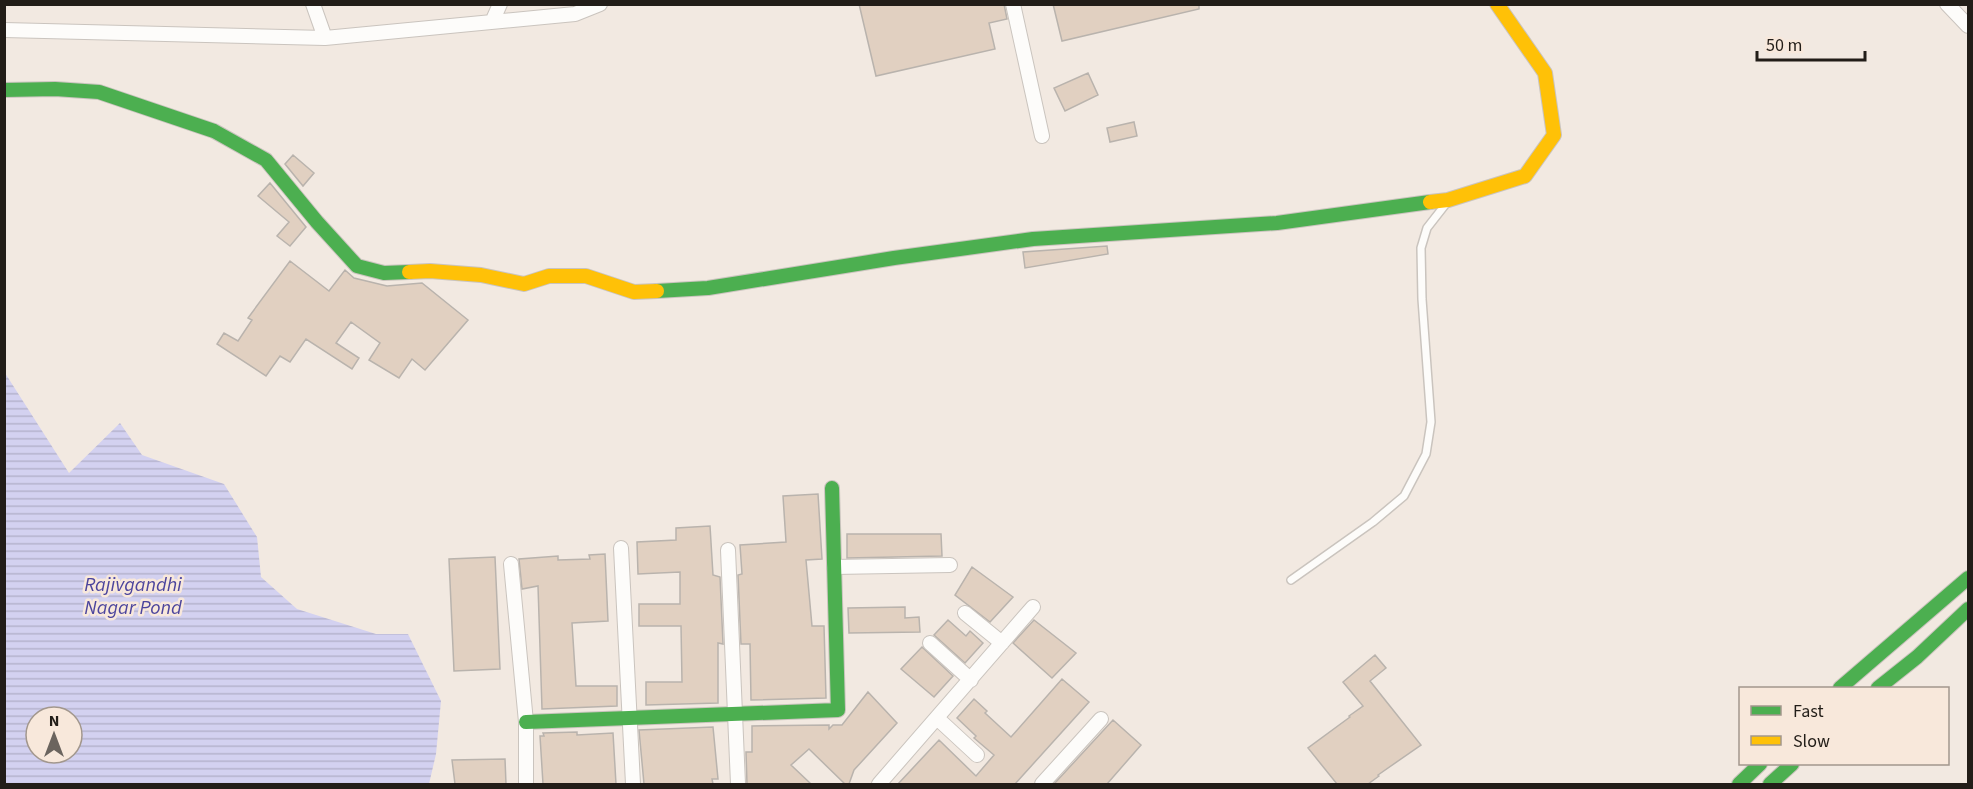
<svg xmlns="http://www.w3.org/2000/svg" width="1973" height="789" viewBox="0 0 1973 789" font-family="'Source Sans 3',sans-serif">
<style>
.water{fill:url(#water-rules);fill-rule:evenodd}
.building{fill:#e1d0c1;stroke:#b9b3ad;stroke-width:1.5}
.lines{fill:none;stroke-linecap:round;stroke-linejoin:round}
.lane-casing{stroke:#cac4be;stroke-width:10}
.street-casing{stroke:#cac4be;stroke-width:16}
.fast-casing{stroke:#cac4be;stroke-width:16}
.slow-casing{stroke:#cac4be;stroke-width:16}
.lane{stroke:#fdfcfa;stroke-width:7}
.street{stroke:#fdfcfa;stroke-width:14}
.fast{stroke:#4caf50;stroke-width:14}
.slow{stroke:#ffc107;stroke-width:14}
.labels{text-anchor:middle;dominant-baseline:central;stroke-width:5;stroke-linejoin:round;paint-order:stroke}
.water-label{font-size:20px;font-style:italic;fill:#4c459d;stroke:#f8e8db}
</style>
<defs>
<pattern id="water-rules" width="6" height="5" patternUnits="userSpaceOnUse" patternTransform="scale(1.5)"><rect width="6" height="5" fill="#d3d1f0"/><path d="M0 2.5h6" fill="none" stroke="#b5b3cd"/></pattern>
</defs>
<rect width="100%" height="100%" fill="#f2e9e1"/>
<path class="water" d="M5 373 69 473 120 423 142 455 224 484 257 537 261 577 297 609 376 634H408L441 701 436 754 429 784H5ZM36 717H72V753H36Z"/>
<path class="building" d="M859 4H1004L1007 19 989 23 995 49 876 76Z
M1053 4H1199V9L1062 41Z
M1088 73 1098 95 1065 111 1054 88Z
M1134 122 1137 136 1110 142 1107 128Z
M293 155 314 173 303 186 285 164Z
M270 183 306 227 290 246 277 236 289 222 258 196Z
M1107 246 1108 254 1025 268 1023 252Z
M290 261 329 291 345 270 354 278 387 286 422 283 468 320 425 370 412 359 399 378 369 360 380 343 351 322 336 343 359 358 352 369 306 339 290 362 280 356 266 376 217 344 224 333 238 341 252 320 248 318Z
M818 494 822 559 806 560 812 626H824L826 698 751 700 750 644H741L738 575 742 574 740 545 786 542 783 496Z
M710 526 713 575 720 577 723 644 718 643V703L646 705V682H682L681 626H639V604H680V572L638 574 637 542 676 540V528Z
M847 534H941L942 556 847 558Z
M605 554 608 621 572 623 576 686H617V706L542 709 538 586 522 589 519 559 558 556V560L590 559 589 555Z
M495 557 500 669 454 671 449 559Z
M972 567 1013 597 990 622 955 595Z
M905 607V618L919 617 920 632 849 633 848 608Z
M948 620 966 636 970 631 983 643 965 663 934 635Z
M1034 620 1076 653 1052 678 1013 643Z
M922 647 953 676 934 697 901 669Z
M1375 655 1386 668 1370 681 1421 745 1378 775 1379 776 1368 784H1337L1308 748 1350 717 1349 716 1363 706 1343 682Z
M1062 679 1089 702 1015 784H898L939 740 976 776 994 755 974 738 976 736 957 718 974 699 987 711 985 713 1011 737Z
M868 692 897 723 854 770 849 784H845L809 749 791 765 811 784H747L746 752H752V726L829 725V729L833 725H842Z
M1113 720 1141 745 1107 784H1054Z
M713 727 718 779H712L713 784H644L639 730Z
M577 732V735L613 733 616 784H543L540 736H544L543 733Z
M505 759 506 784H455L452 760Z"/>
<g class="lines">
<defs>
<path id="lane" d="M1291 580 1373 522 1404 496 1426 454 1431 422 1422 299 1421 248 1427 228 1445 205"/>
<path id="street" d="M313 4 325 38
M1013 4 1042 136
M1947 4 1968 26
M492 22 500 4
M4 30 325 38 575 14 600 4
M621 548 633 784
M728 550 738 784
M511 564 526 722V784
M834 567 950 565
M965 613 1002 643
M930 643 971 680
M937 718 977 755
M879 784 1033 607
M1042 784 1101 719"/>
<path id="fast" d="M4 90 55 89 99 92 214 131 266 160 317 222 357 266 384 273 409 272
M657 291 708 288 894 258 1033 239 1277 223 1430 202
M1840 688 1968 578
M1878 688 1917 657 1968 609
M526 722 838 710 832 488
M1739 784 1760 764
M1770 784 1792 764"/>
<path id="slow" d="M1430 202 1448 200 1525 176 1554 135 1545 73 1497 4
M409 272 430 271 481 275 524 284 549 276H586L634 292 657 291"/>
</defs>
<use href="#lane" class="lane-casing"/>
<use href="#street" class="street-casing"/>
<use href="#fast" class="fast-casing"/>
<use href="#slow" class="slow-casing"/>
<use href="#lane" class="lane"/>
<use href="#street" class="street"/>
<use href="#fast" class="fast"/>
<use href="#slow" class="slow"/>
</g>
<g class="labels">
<g class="water-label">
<text x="133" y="585">Rajivgandhi<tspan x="133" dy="23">Nagar Pond</tspan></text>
</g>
</g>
<rect width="1973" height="789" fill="none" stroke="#221d18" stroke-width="12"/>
<rect x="1739" y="687" width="210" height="78" fill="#f8e8db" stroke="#a2978d" stroke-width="1.5"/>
<rect x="1751" y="706" width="30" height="9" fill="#4caf50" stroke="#a2978d" stroke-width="1.5"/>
<text x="1793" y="717" font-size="18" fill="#221d18">Fast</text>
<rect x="1751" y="736" width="30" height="9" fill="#ffc107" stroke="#a2978d" stroke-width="1.5"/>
<text x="1793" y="747" font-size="18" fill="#221d18">Slow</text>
<g transform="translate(54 735)"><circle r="28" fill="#f8e8db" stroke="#a2978d" stroke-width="1.5"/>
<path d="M0-4.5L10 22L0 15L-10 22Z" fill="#6b645e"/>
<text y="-9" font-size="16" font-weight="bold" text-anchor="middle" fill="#221d18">N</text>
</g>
<path d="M1757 51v9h108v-9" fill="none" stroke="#221d18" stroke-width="3"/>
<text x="1766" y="51" font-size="18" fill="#221d18" stroke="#f8e8db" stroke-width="4.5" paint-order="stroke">50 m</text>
</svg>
